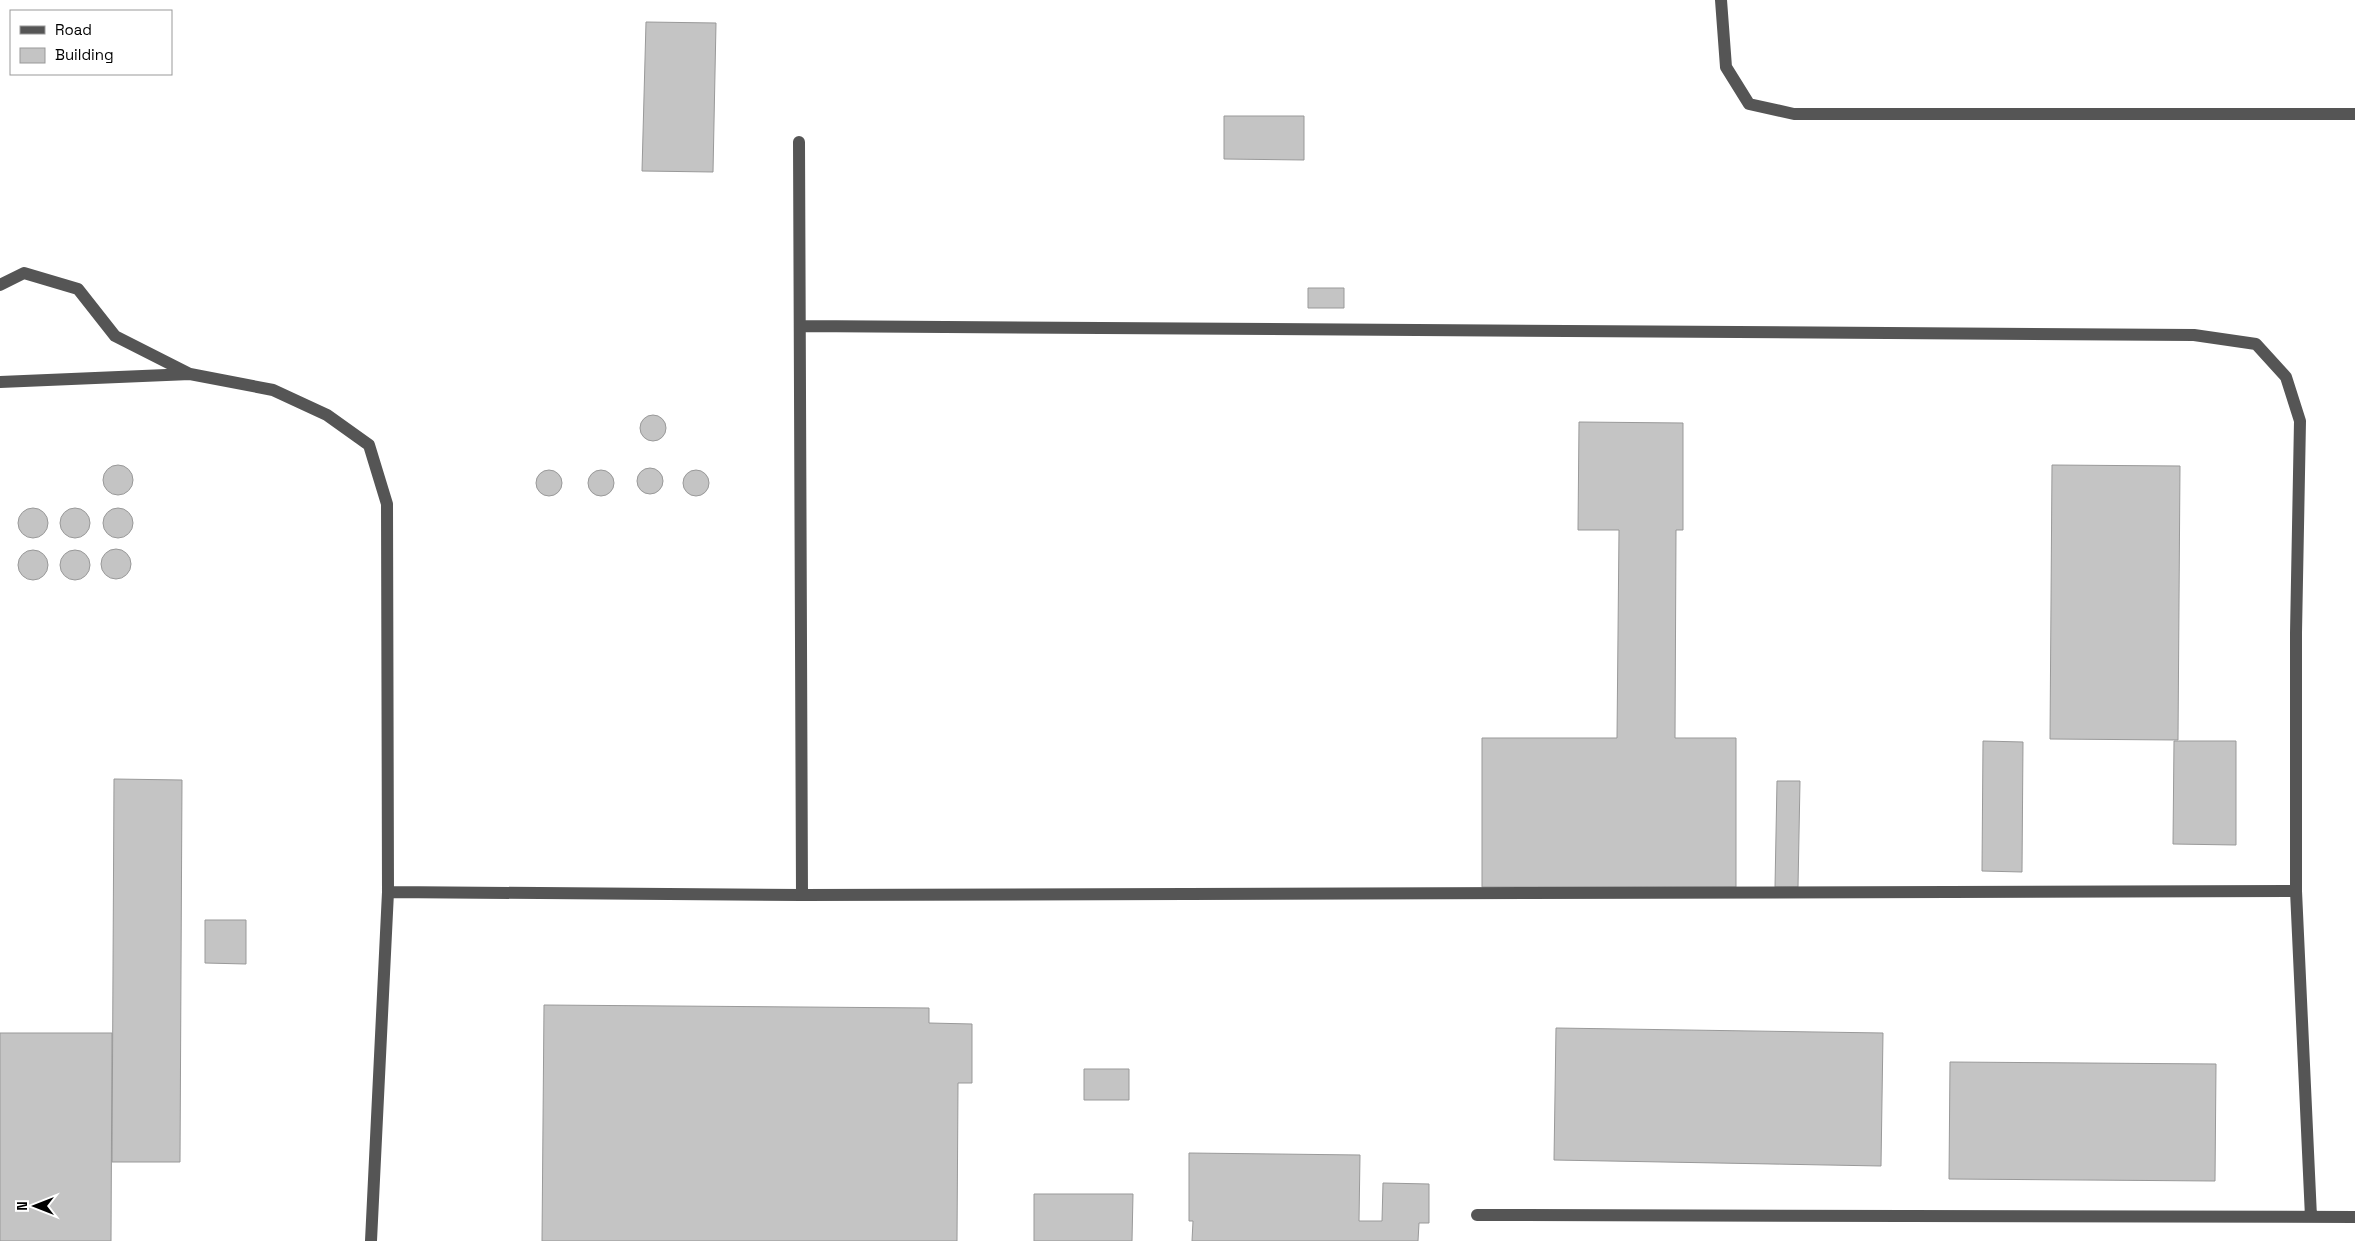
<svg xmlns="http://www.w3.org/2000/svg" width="2355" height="1241" viewBox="0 0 2355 1241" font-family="'Space Grotesk',sans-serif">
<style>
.building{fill:#c4c4c4;stroke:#999}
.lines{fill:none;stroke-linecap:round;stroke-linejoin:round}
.minor{stroke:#555;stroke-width:12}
</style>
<rect width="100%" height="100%" fill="#fff"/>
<path class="building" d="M646 22 716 23 713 172 642 171Z
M1224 116H1304V160L1224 159Z
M1308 288H1344V308H1308Z
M640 428a13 13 0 1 1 26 0a13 13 0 1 1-26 0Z
M1579 422 1683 423V530H1676L1675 738H1736V887H1482V738H1617L1619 530H1578Z
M103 480a15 15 0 1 1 30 0a15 15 0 1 1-30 0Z
M2052 465 2180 466 2178 740 2050 739Z
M637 481a13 13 0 1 1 26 0a13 13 0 1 1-26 0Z
M588 483a13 13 0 1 1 26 0a13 13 0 1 1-26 0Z
M536 483a13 13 0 1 1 26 0a13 13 0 1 1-26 0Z
M683 483a13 13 0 1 1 26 0a13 13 0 1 1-26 0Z
M103 523a15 15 0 1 1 30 0a15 15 0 1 1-30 0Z
M18 523a15 15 0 1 1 30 0a15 15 0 1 1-30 0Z
M60 523a15 15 0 1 1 30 0a15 15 0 1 1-30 0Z
M101 564a15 15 0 1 1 30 0a15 15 0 1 1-30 0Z
M18 565a15 15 0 1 1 30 0a15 15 0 1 1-30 0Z
M60 565a15 15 0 1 1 30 0a15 15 0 1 1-30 0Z
M1983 741 2023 742 2022 872 1982 871Z
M2174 741H2236V845L2173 844Z
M114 779 182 780 180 1162H112Z
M1777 781H1800L1798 887H1775Z
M205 920H246V964L205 963Z
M544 1005 929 1008V1023L972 1024V1083H958L957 1241H542Z
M1556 1028 1883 1033 1881 1166 1554 1160Z
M0 1033H112L111 1241H0Z
M1950 1062 2216 1064 2215 1181 1949 1179Z
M1084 1069H1129V1100H1084Z
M1189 1153 1360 1155 1359 1221H1382L1383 1183 1429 1184V1223H1419L1418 1241H1192L1193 1221H1189Z
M1034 1194H1133L1132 1241H1034Z"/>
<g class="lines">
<path class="minor" d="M1721 0 1726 67 1749 104 1794 114H2355
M799 142 802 895
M0 285 24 273 78 289 115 336 188 373
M800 326 2194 335 2256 344 2286 377 2300 421 2296 633V891
M0 382 190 374 273 390 327 415 369 445 387 504 388 892 371 1241
M388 892 802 895 2296 891 2311 1217
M1477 1215 2355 1217"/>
</g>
<rect x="10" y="10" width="162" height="65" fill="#ffffff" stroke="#999999"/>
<rect x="20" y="26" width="25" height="8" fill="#555555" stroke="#999999"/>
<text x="55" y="35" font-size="15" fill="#000000">Road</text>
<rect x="20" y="48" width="25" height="15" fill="#c4c4c4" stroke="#999999"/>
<text x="55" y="60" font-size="15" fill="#000000">Building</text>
<g transform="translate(35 1206) rotate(270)" stroke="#ffffff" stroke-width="4" paint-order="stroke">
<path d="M0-4L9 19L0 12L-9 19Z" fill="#000000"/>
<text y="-8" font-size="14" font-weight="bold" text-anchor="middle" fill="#000000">N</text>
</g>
</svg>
